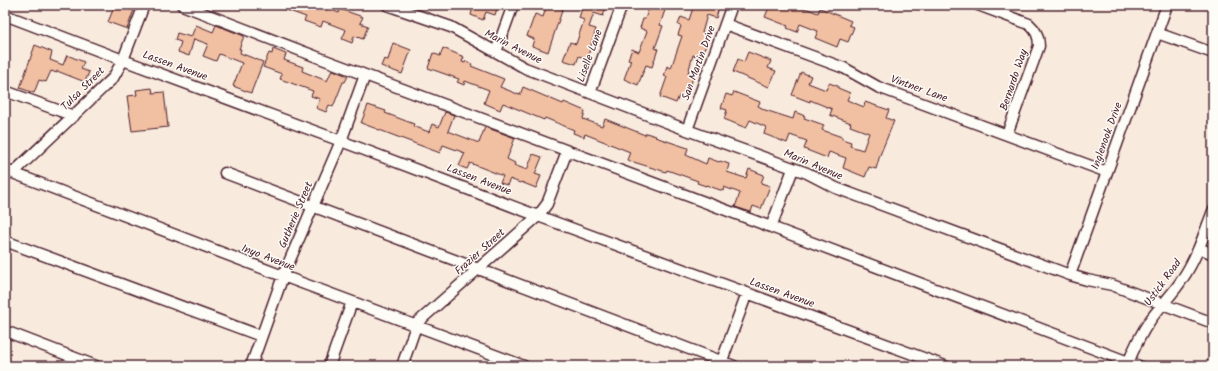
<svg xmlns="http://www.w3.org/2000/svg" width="1218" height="371" viewBox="0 0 1218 371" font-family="Kalam,sans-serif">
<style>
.building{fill:#f1bfa2;stroke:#4a1f2b}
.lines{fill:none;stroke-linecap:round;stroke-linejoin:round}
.minor-casing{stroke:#4a1f2b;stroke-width:13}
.minor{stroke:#fdfcf7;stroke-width:10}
.labels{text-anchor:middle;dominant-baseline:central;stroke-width:3;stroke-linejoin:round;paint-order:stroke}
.street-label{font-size:11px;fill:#4a1f2b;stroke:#fdfcf7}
</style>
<rect width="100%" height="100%" fill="#f9eade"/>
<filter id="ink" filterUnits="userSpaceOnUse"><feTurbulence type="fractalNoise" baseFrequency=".025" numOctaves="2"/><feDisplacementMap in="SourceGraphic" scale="8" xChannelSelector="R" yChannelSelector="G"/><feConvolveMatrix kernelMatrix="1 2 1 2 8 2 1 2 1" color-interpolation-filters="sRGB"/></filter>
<g filter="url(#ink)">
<path class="building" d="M115 5 123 8 124 5H129L135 7 127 29 108 22Z
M275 5H318L339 13 340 9 363 17 360 23 368 26 363 39 354 36 352 43 342 39 346 30 323 21 321 27 304 21 306 17 275 6Z
M471 5H498L495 15 486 12 483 20 471 15 473 7 470 6Z
M547 5H564L548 52 532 46 534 39 527 36 535 14 543 17Z
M576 5H602L606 7 603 16 594 13 589 27 596 29 587 59 579 56 576 64 563 60 570 42 576 44 584 20 579 18 582 8Z
M650 5H661L666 7 660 25 663 26 655 48 658 49 652 67 646 65 638 85 624 79 631 60 628 59 632 49 639 52 647 31 640 28 643 19H645Z
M694 5H713L719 7 716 18 707 15 702 33 709 35 706 45 701 58 693 55 688 73 694 75 686 98 679 96 676 103 660 97 667 77 664 76 667 66 671 68 682 36 678 35 681 26 678 25 681 17 689 20Z
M770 5H785L795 9 797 5 818 13 820 8 851 21 849 25 854 27 848 42 840 39 837 47 815 38 818 31 800 24 797 32 787 28 788 26 765 17Z
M196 25 213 32 216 25 244 36 239 49H241L240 53 263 62 251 93 233 86 242 63 219 54 216 61 203 56 208 44 194 39 189 56 178 52 181 42 175 40 177 33 191 37Z
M393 43 411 50 402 74 381 66 384 59 388 60Z
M35 45 52 52 50 60 63 65 67 55 84 62 81 69 89 72 85 82 57 71V73L51 71 46 82 39 80 34 93 20 88Z
M443 48 464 57 462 62 465 63 466 61 472 64 471 66 504 79 500 87 520 95 523 87 563 104 564 102 585 111 583 119 602 126 605 119 645 135 646 133 656 136 655 137 688 148 686 155 706 164 708 158 719 162 720 161 729 164 727 172 742 177 746 178 749 169 764 175 761 183 770 186 761 209 753 206 751 212 735 207 740 193 724 187 723 191 706 185V186L697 183 698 181 667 170 666 172 627 160 630 152 585 134 584 137 573 133 574 130 545 118 544 120 503 103 500 110 484 103 489 90 465 81 464 85 457 82 459 79 428 68 433 53 440 56Z
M273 49 286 54 284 60 303 67 302 71 327 81 332 70 348 76 345 82H343L333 107 329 105 326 112 316 108 320 99 311 96 313 91 280 79 282 74 263 67 269 53 272 54Z
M748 52 771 61 768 68 776 71 769 87 733 72 738 59 744 62Z
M801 72 811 76 808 83 826 90 829 83 838 86V88L850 93 847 100 864 107 865 102 889 110 886 118 894 121 880 155 876 169 869 167 865 177 843 168 846 158 829 152 827 158 804 149 807 141 790 135 787 143 764 134 766 127 750 120 746 128 724 119 727 110 721 108 726 94 732 96 734 92 760 102 758 106 762 108V109L793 119 795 112 805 116 804 118 824 125 822 130 842 137V139L851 142 850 146 863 150 869 133 850 126 851 123 830 115 832 109 810 100V102L792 95Z
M152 88 153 93 164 92 168 127 132 131 127 96 137 95 136 90Z
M368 105 386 111 385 113 414 124 413 126 429 132 432 124 439 127 445 112 454 115 448 131 479 143 485 127 515 138 507 159 515 163 514 165 527 170 533 154 542 157 535 174 541 176 536 188 521 182 520 183 510 179 507 185 500 183 503 176 470 163 467 169 459 166 465 153 443 145 440 153 361 123Z"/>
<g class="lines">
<defs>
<path id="minor" d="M182 5 325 60 771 227 1139 366
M387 5 451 27 525 68 687 130 807 173 836 188 1070 275 1087 280 1112 285 1213 323
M978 5 1029 24C1036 30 1039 36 1039 46L1007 134
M5 15 123 60 341 141 538 216 945 366
M725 24 844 68 878 87 1107 172
M1157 33 1213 53
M496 52 513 5
M5 91 74 116
M590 93 622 5
M687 130 732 5
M5 170 283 276 524 366
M13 173 113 78 123 60 144 5
M225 173 734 366
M771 227 793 169
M5 241 261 336
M1199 248 1213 254
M1070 275 1167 5
M5 331 96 366
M251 366 283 276 341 141 365 75
M329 366 352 302
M402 366 417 323 538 216 547 204 567 151
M720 366 747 293
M1127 366C1133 350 1141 333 1151 319 1161 305 1174 293 1183 278 1197 257 1204 234 1213 211"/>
</defs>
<use href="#minor" class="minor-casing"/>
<use href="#minor" class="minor"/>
</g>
</g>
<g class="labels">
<g class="street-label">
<text transform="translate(513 47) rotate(27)">Marin Avenue</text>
<text transform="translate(590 56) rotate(-70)">Liselle Lane</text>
<text transform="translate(699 63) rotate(-70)">San Martin Drive</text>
<text transform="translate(175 66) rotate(20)">Lassen Avenue</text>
<text transform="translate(1014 80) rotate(-71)">Bernardo Way</text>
<text transform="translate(83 89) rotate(-45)">Tulsa Street</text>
<text transform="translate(919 89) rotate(20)">Vintner Lane</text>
<text transform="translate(1107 136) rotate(-70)">Inglenook Drive</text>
<text transform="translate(813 165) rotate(23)">Marin Avenue</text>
<text transform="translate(479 180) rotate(21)">Lassen Avenue</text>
<text transform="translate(296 215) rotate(-67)">Gutherie Street</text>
<text transform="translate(480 252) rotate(-42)">Frazier Street</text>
<text transform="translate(268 258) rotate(21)">Inyo Avenue</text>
<text transform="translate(1163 283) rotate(-54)">Ustick Road</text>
<text transform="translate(782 293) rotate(20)">Lassen Avenue</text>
</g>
</g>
<rect width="1218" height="371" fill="none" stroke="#fdfcf7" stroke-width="20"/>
<rect x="10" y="10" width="1198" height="351" fill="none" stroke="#4a1f2b" stroke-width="1.5" filter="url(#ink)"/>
</svg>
